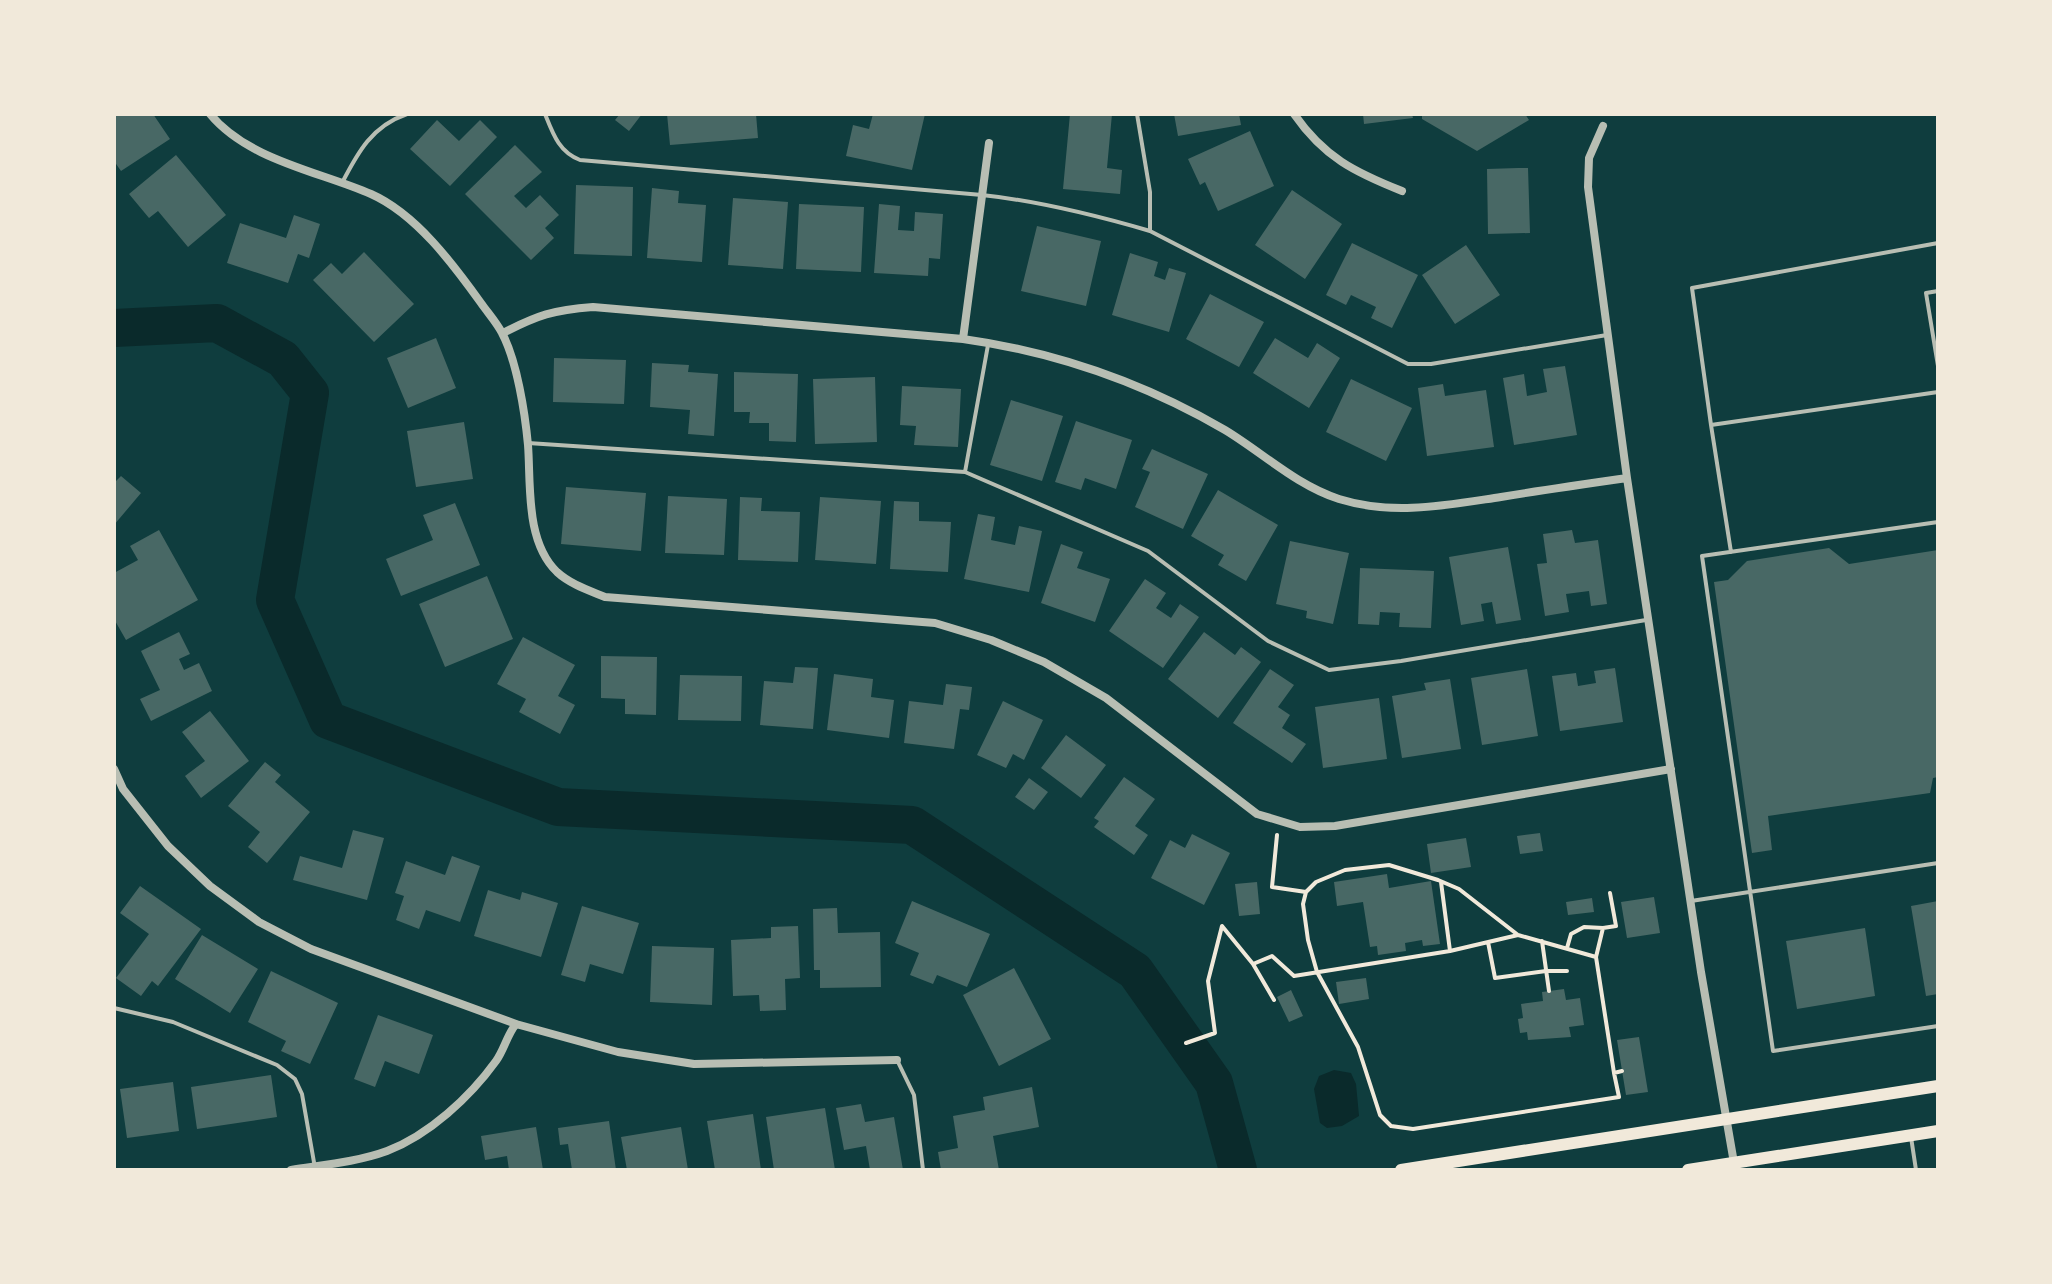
<svg xmlns="http://www.w3.org/2000/svg" width="2052" height="1284" viewBox="0 0 2052 1284" font-family="'PT Sans',sans-serif">
<style>
.water{fill:#0a2a2b}
.lines{fill:none;stroke-linecap:round;stroke-linejoin:round}
.river{stroke:#0a2a2b;stroke-width:38}
.building{fill:#486865}
.path{stroke:#f1e9da;stroke-width:4}
.service{stroke:#b8beb3;stroke-width:4}
.minor{stroke:#b8beb3;stroke-width:8}
.secondary{stroke:#f1e9da;stroke-width:12}
</style>
<rect width="100%" height="100%" fill="#0f3d3e"/>
<path class="water" d="M1334 1070 1351 1073 1356 1084 1359 1116 1342 1126 1327 1128 1320 1123 1314 1089 1319 1076Z"/>
<g class="lines">
<path class="river" d="M114 328 217 323 283 359 310 393 275 600 328 720 558 807 912 825 1135 971 1214 1083 1238 1170"/>
</g>
<path class="building" d="M114 114H153L170 139 121 171 114 161Z
M620 114H642L629 131 615 120Z
M667 114H756L758 138 670 145Z
M873 114H925L912 170 846 156 853 125 869 129Z
M1070 114H1112L1107 168 1122 170 1120 194 1063 189Z
M1174 114H1239L1241 125 1178 136Z
M1363 114H1412L1413 118 1364 124Z
M1422 114H1525L1529 120 1477 151 1422 119Z
M437 120 459 141 480 120 497 137 450 186 410 149Z
M1250 131 1274 186 1218 211 1205 182 1200 185 1188 159Z
M515 145 542 172 514 196 526 208 540 195 559 215 545 228 554 238 531 260 465 194Z
M176 155 226 215 188 247 158 211 149 218 129 194Z
M1518 168H1528L1530 233 1488 234 1487 169Z
M576 185 633 187 632 256 574 254Z
M652 188 679 191 678 203 706 205 702 262 647 258Z
M1292 190 1342 224 1305 279 1255 245Z
M733 198 788 202 783 269 728 265Z
M799 204 864 207 861 272 796 269Z
M879 204 900 206 898 230 914 231 915 212 943 214 940 259 929 258 928 276 874 273Z
M294 215 320 224 309 258 298 254 288 283 227 263 240 223 286 238Z
M1037 226 1101 241 1086 306 1021 291Z
M1352 243 1418 275 1392 328 1371 318 1376 307 1351 295 1346 305 1326 295Z
M1466 245 1500 295 1455 324 1422 275Z
M364 252 414 304 374 342 313 280 331 263 342 274Z
M1130 253 1158 262 1154 276 1165 280 1169 268 1186 273 1169 332 1112 315Z
M1210 294 1264 322 1239 367 1186 339Z
M436 338 456 388 408 408 387 358Z
M1275 338 1308 358 1317 343 1340 358 1309 408 1253 373Z
M554 358 626 360 624 404 553 402Z
M652 363 689 365 688 372 718 374 714 436 688 434 690 410 650 407Z
M1565 366 1577 435 1514 445 1503 378 1524 374 1527 396 1547 392 1543 369Z
M734 372 798 374 796 442 769 441V423H749L750 412H734Z
M875 377 877 442 815 444 813 379Z
M1351 379 1412 408 1386 461 1326 432Z
M1443 384 1445 396 1486 390 1494 447 1427 456 1418 388Z
M902 386 961 389 958 447 914 445 916 426 900 425Z
M1011 400 1063 416 1042 481 990 465Z
M1076 421 1132 440 1116 489 1085 478 1081 490 1055 482Z
M464 422 473 479 416 487 407 431Z
M1152 449 1208 474 1183 529 1135 507 1150 472 1142 469Z
M121 476 141 493 114 525V483Z
M566 487 646 493 641 551 561 544Z
M1218 490 1278 525 1246 581 1218 565 1224 555 1191 536Z
M668 496 727 499 724 555 665 553Z
M740 497 762 498 761 511 800 512 798 562 738 560Z
M820 497 881 501 876 564 815 560Z
M894 501 919 502V521L951 522 948 572 890 569Z
M455 503 480 565 401 596 386 559 433 540 423 515Z
M978 514 995 517 991 540 1015 545 1019 526 1042 531 1029 592 964 579Z
M159 530 198 600 126 640 114 619V573L138 560 130 546Z
M1572 530 1575 543 1598 540 1607 604 1591 606 1589 591 1566 594 1569 612 1545 616 1537 564 1547 563 1543 534Z
M1290 541 1349 553 1333 624 1306 618 1307 611 1276 604Z
M1061 544 1083 552 1077 568 1110 579 1095 622 1041 603Z
M1508 547 1521 620 1496 624 1492 602 1481 604 1484 621 1461 625 1449 557Z
M1829 548 1849 564 1938 550V777L1933 778 1930 793 1768 816 1772 850 1752 853 1714 582 1728 580 1747 561Z
M1360 568 1434 571 1431 628 1399 627 1400 613 1380 612 1379 625 1358 624Z
M487 576 513 639 445 667 419 604Z
M1145 579 1166 593 1156 608 1171 618 1180 604 1199 617 1163 668 1109 631Z
M179 632 190 654 179 659 184 670 199 663 212 691 151 721 140 699 160 690 141 651Z
M1204 632 1235 655 1241 647 1261 662 1218 718 1168 679Z
M523 637 575 665 558 696 575 705 560 734 519 712 526 699 497 684Z
M601 656 657 657 656 715 625 714V699L601 698Z
M795 667 818 668 813 729 760 725 764 681 793 683Z
M1615 668 1623 722 1560 731 1552 676 1576 673 1578 686 1596 683 1594 671Z
M1270 669 1294 685 1278 707 1290 715 1282 728 1306 744 1292 763 1233 723Z
M1527 669 1538 736 1482 745 1471 678Z
M834 674 873 679 871 697 894 700 889 738 827 730Z
M680 675 742 676 741 721 678 720Z
M1450 679 1461 749 1402 758 1392 696 1426 690 1424 683Z
M946 684 972 687 969 710 960 709 954 749 904 743 909 701 943 705Z
M1379 698 1387 759 1323 768 1315 707Z
M1003 701 1043 720 1024 760 1013 754 1006 768 977 755Z
M210 711 249 761 201 798 185 776 205 761 182 732Z
M1066 735 1106 765 1081 798 1041 768Z
M265 762 281 775 275 782 310 812 267 863 248 847 260 832 228 806Z
M1124 777 1155 799 1135 826 1148 835 1134 855 1094 827 1099 821 1094 818Z
M1029 778 1048 792 1034 810 1015 797Z
M353 830 384 838 367 900 293 880 300 856 342 868Z
M1540 833 1543 851 1520 854 1517 836Z
M1192 834 1230 853 1204 905 1151 878 1170 840 1185 848Z
M1466 838 1471 867 1431 873 1427 844Z
M452 856 480 866 460 922 426 910 419 929 396 920 404 896 395 893 406 861 445 875Z
M1387 874 1389 888 1431 881 1440 944 1423 946 1422 940 1405 943 1406 951 1378 955 1377 946 1370 947 1363 902 1337 906 1334 882Z
M1257 882 1260 914 1239 916 1235 884Z
M140 886 201 929 158 986 152 981 141 996 116 978 149 934 120 913Z
M488 890 520 900 522 892 558 903 541 957 474 936Z
M1654 897 1660 933 1627 938 1621 902Z
M1592 898 1594 912 1568 915 1566 902Z
M912 901 990 934 967 987 937 975 933 984 910 975 919 953 895 943Z
M1938 901V994L1926 996 1911 906Z
M582 906 639 923 623 974 590 964 585 982 561 975Z
M837 908 838 933 880 932 881 987 820 988V970H814L813 909Z
M798 926 800 978 785 979 786 1010 760 1011 759 995 733 996 731 940 771 938V927Z
M1865 928 1875 996 1797 1009 1786 941Z
M202 935 258 969 230 1013 175 979Z
M652 946 714 948 712 1005 650 1002Z
M1014 968 1051 1039 999 1066 963 995Z
M271 971 338 1003 310 1064 281 1051 286 1041 248 1022Z
M1366 978 1369 999 1339 1004 1336 982Z
M1564 989 1566 1000 1580 998 1584 1025 1569 1027 1571 1037 1528 1040 1527 1032 1520 1033 1518 1019 1523 1018 1521 1004 1543 1001 1542 992Z
M1291 990 1303 1016 1289 1022 1277 997Z
M378 1015 433 1035 419 1074 385 1061 375 1087 354 1079Z
M1639 1037 1648 1092 1626 1095 1617 1040Z
M271 1075 277 1117 197 1129 191 1087Z
M173 1082 179 1131 127 1138 120 1089Z
M1032 1087 1039 1127 993 1136 999 1170H941L938 1152 958 1148 953 1116 985 1110 983 1097Z
M861 1104 865 1122 894 1117 903 1170H870L866 1146 844 1150 836 1108Z
M825 1108 835 1170H774L766 1117Z
M753 1114 761 1170H715L707 1121Z
M609 1121 616 1170H572L568 1144 560 1145 558 1128Z
M536 1127 543 1170H509L507 1156 485 1160 481 1136Z
M681 1127 688 1170H627L621 1137Z"/>
<g class="lines">
<path class="path" d="M1277 835 1272 887 1306 892
M1441 882 1450 951
M1542 941 1549 991
M1488 942 1495 978 1546 971H1567
M1567 948 1571 934 1584 927 1603 928
M1596 957 1603 928 1616 926 1610 893
M1274 1000 1253 964 1272 956 1294 976 1450 951 1518 935
M1186 1043 1215 1033 1208 981 1222 926 1253 964
M1614 1073 1596 957 1518 935 1459 889 1438 880 1389 865 1345 870 1316 882 1306 892 1303 904 1308 940 1317 972 1358 1047 1380 1115 1391 1126 1413 1129 1619 1097 1614 1073 1622 1071"/>
<path class="service" d="M545 114C553 134 559 152 580 160L982 195C1039 201 1095 215 1150 231L1408 364H1431L1607 335
M1137 114 1150 192V231
M342 183C358 152 372 126 407 114
M1938 291 1926 293 1938 366
M1711 425 1692 288 1938 243
M528 443 965 472 1148 551 1268 641 1329 670 1401 661 1646 620
M965 472 988 345
M1938 522 1702 556 1773 1051 1938 1026
M1731 552 1711 425 1938 392
M1691 901 1938 863
M114 1008 173 1022 277 1065 295 1079 302 1094 315 1168
M897 1060 914 1095 923 1170
M1911 1137 1916 1170"/>
<path class="minor" d="M210 114C248 160 318 171 371 194 416 214 453 264 481 303 488 313 497 323 502 333 517 361 525 413 528 445 531 484 525 541 557 572 570 584 588 590 605 597L935 623 991 640 1044 662 1106 698 1257 814 1300 827 1335 826 1671 769
M1294 114C1324 157 1354 172 1402 191
M1603 126 1589 158 1588 187 1627 478 1701 972 1734 1163
M503 333C538 315 553 310 593 307L963 339C1056 352 1144 383 1225 430 1263 453 1296 485 1339 499 1393 516 1447 505 1501 497 1543 490 1585 484 1627 478
M963 339 989 143
M114 769 123 789 168 846 210 886 259 922 311 949 516 1024 618 1052 694 1064 897 1060
M291 1170C322 1165 357 1162 387 1151 429 1135 470 1097 496 1061 504 1050 507 1035 516 1024"/>
<path class="secondary" d="M1401 1170 1938 1086
M1688 1170 1938 1131"/>
</g>
<rect width="2052" height="1284" fill="none" stroke="#f1e9da" stroke-width="232"/>
</svg>
